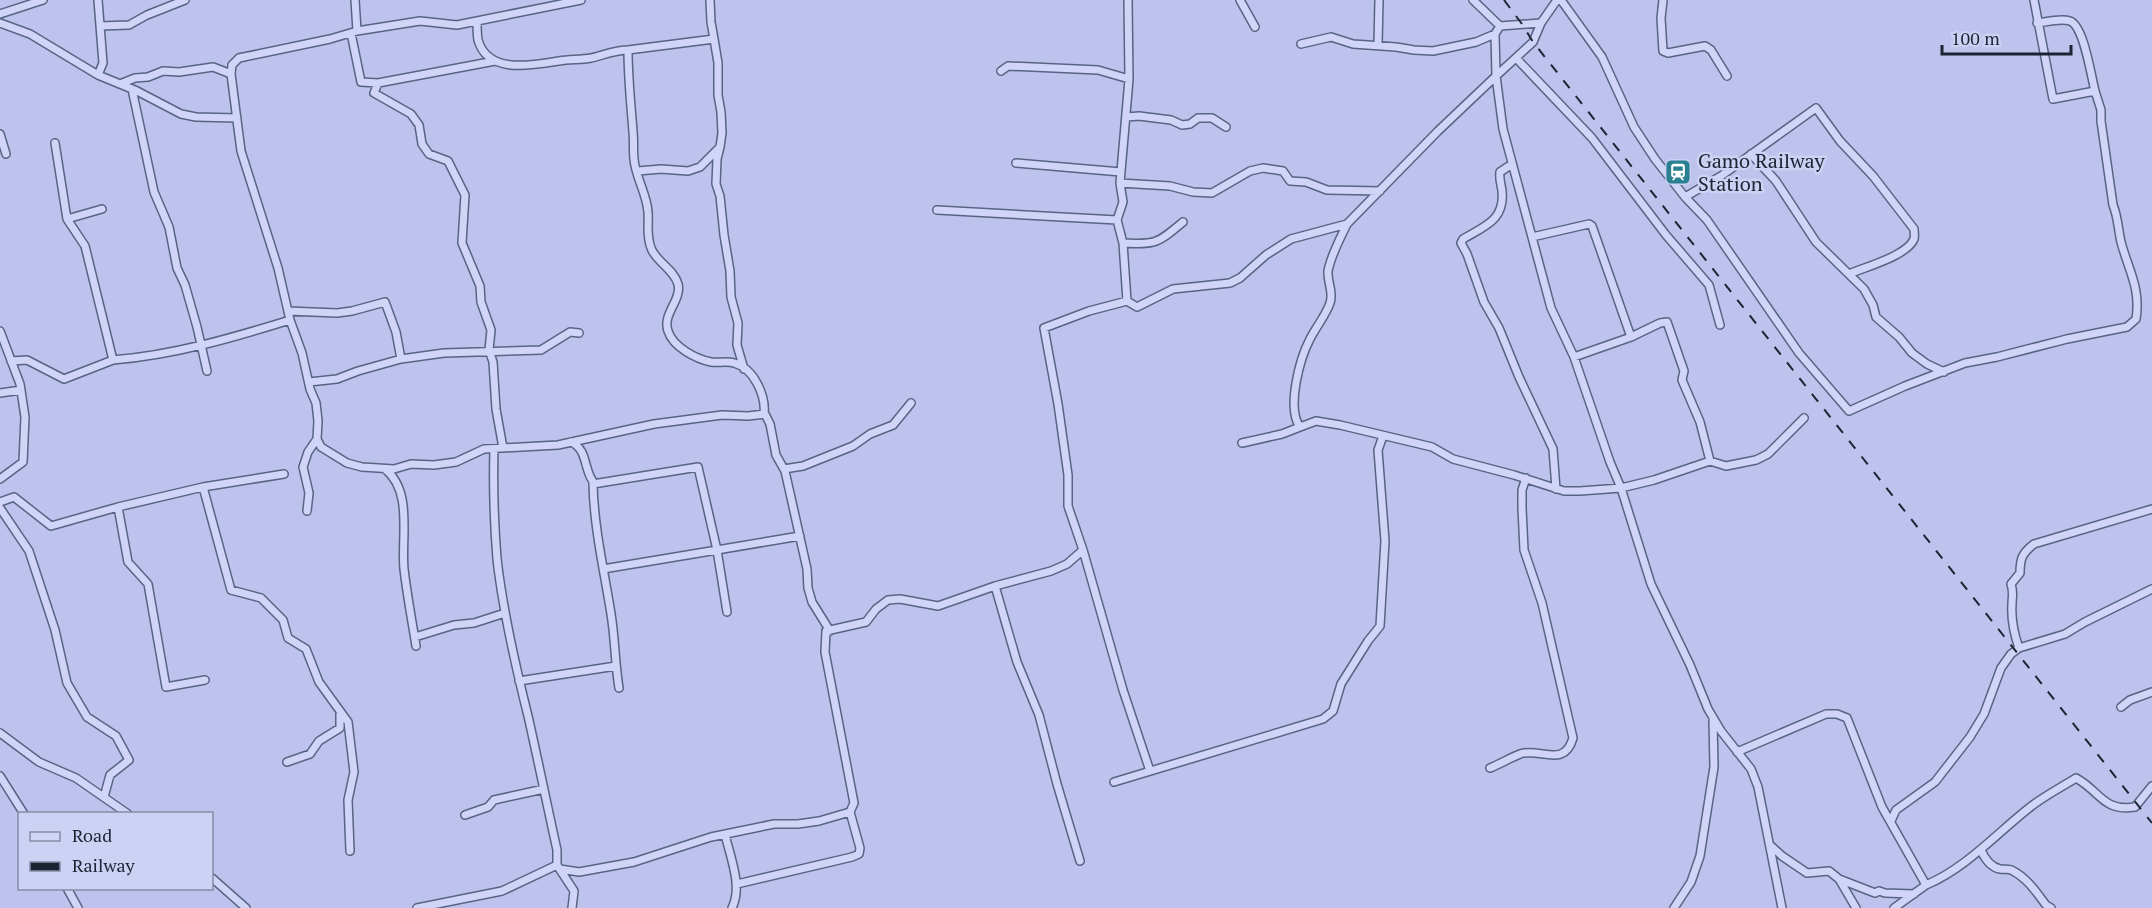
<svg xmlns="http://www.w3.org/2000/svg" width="2152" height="908" viewBox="0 0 2152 908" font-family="'PT Serif',serif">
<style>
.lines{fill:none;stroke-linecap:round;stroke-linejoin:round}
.street-casing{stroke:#576483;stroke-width:10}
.street{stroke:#d0d5f8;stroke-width:7}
.rail{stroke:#1b2433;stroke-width:2;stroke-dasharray:10 10;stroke-linecap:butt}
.labels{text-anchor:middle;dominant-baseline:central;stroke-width:5;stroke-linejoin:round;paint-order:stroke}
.poi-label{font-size:20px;fill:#1b2433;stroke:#cdd1f4;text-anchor:start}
</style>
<rect width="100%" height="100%" fill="#bdc3ec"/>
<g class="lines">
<defs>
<path id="street" d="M98 0 103 63 98 75
M355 0 357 31 420 21 457 25 581 0
M710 0 711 22 714 39 628 50C628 78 631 105 633 132 634 141 633 150 634 159 635 176 647 194 648 212 649 224 646 235 651 248 656 262 674 269 678 284 682 300 662 314 668 331 673 347 696 359 711 362 718 363 727 361 734 363 754 368 766 396 764 414
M1128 0 1129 79 1120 183 1123 202 1117 220 1123 243 1127 301 1089 311 1044 328 1058 404 1068 475V506L1083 550 1123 690 1150 771
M1240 0 1255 27
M1473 0 1500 26
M1557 0 1541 23 1533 42 1496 76 1503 129 1551 308 1574 357 1610 462 1621 488 1651 584 1690 665 1708 709 1721 731 1751 769 1758 787 1782 908
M1561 0 1602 57 1634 127 1655 159 1685 197 1707 220 1799 353 1849 411 1905 386 1965 363 1997 357 2067 339 2127 327 2136 319C2141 288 2128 269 2121 242 2118 229 2118 217 2113 205L2101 121V110L2095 91
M1663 0 1661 18 1663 51 1668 53 1705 46 1711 50 1727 76
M2034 0 2053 99 2095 91C2091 76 2084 26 2070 21 2060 18 2047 22 2037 23
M0 14 43 0
M477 21C477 27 477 34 478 40 488 75 533 65 559 61 570 59 580 60 591 58 604 55 615 50 628 50
M0 23 30 34 98 75 137 91 181 114 196 117 237 118
M100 26 129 25 147 15 185 0
M351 33 361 82 378 83 495 61
M1301 44 1331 37 1353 44 1396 47 1414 50 1433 51 1476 42 1495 34
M1378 45 1379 0
M1516 58 1592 138 1666 235 1709 285 1720 325
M1001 71 1008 66 1098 70 1129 79
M378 83 374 93 411 114 419 125 422 144 429 154 448 161 465 195 462 243 480 286 481 302 491 330 489 350 493 362 496 409 503 448
M120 84 135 78 148 77 163 71 179 72 213 67 231 74
M132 89 154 192 169 227 177 268 185 285 197 327 207 371
M1127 117 1139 116 1171 120 1182 125 1190 124 1198 118H1212L1226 127
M0 134 6 154
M720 147 717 159 716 184 720 196 724 235 730 271 731 297 738 323 737 345 744 369
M1751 154 1776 181 1816 242 1864 289 1873 305 1876 317 1899 337 1912 353 1927 364 1944 372
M1016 163 1121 172
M1512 164 1500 172C1499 179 1501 183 1502 191 1505 220 1485 226 1463 239L1461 243 1467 254 1484 302 1499 328 1519 377 1553 449 1556 489
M638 171 661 169 688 171 700 167 720 147 722 133 721 112 718 95V63L714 39
M1120 183 1170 186 1193 192 1212 193 1250 171 1263 168 1283 171 1290 181 1306 182 1327 190 1380 191
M1685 197 1721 176 1816 108 1840 141 1873 176 1914 229C1914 232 1915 236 1914 239 1907 256 1865 267 1849 274
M937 210 1117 220
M67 219 102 209
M1347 224C1340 239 1331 255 1328 271 1327 282 1334 292 1330 303 1326 315 1316 327 1310 339 1300 358 1286 408 1300 427L1316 421 1340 425 1432 447 1453 459 1514 475 1564 491H1580L1621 488 1654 480 1710 461 1726 466 1756 460 1768 454 1804 418
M1532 237 1589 224 1592 226 1631 337
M1123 243C1156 245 1158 243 1183 222
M1127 301 1137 307 1173 289 1230 283 1240 278 1266 255 1291 239 1347 224 1438 131 1496 76 1495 34 1500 26 1541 23
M288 311 337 313 352 311 385 302 396 332 401 359 358 371 337 379 309 382
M290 320 302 353 310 389 316 403 318 421 317 439 308 452 303 467 309 493 307 511
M0 331 20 384 25 417 23 462 0 479
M1574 357 1631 337 1660 323 1667 322 1684 371 1682 380 1700 422 1710 461
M401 359 444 353 541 350 570 332 579 333
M113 360C174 355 232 338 290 320L278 268 241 151 231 74 232 65 239 58 330 39 357 31
M11 361 27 360 64 379 113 360 85 246 67 219 55 143
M0 393 21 390
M317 439 321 447 347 463 362 467 394 469 411 464 434 465 456 462 484 449 558 445 654 424 722 415 748 416 765 414 770 424 776 455 785 471 807 569 808 588 812 602 830 631
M571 442C589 450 583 472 595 484
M1242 443 1282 434 1300 427
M494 449C493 485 494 522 497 559 503 612 515 664 528 716 538 760 547 805 557 850V865L574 891 572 908
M385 469C413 491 401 537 404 569 407 595 412 621 416 646
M784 469 803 466 853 446 870 434 893 425 911 403
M203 487 231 590 261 598 283 620 288 638 306 649 319 682 348 722 354 772 348 800 350 851
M0 502 14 497 51 526 118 507 128 562 148 584 166 687 205 680
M118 507 203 487 284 474
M0 508 29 551 55 630 67 683 87 717 116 736 129 760 110 775 104 797
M603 569 717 550 698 467 593 484C594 528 604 570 611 614 615 638 615 664 619 688
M995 586 1017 662 1039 715 1057 784 1080 861
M727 612 717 550 800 536
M415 637 454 625 474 623 505 613
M2019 648 2065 634 2085 622 2152 589
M519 681 616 666
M2121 707 2130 700 2152 692
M0 733 39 762 76 778 128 814
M1737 752 1826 714H1837L1847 718 1882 807 1926 885 1894 908
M287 762 310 754 319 741 340 728V711
M1490 768C1500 764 1510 758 1520 754 1540 747 1564 769 1573 738L1542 603 1524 550 1522 508V490L1526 478
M0 776 24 814
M1114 782 1323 719 1333 711 1341 684 1368 641 1380 626 1385 541 1378 450 1383 436
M465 815 488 807 494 800 544 789
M1891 821 1896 810 1935 782 1970 737 1984 714 2001 668 2011 654 2019 648C2014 634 2011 619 2012 604 2012 596 2014 593 2011 584L2020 573C2020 559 2022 553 2034 544L2152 509
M725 834C730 857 743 886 732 908
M1770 845 1782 856 1807 873 1829 871 1839 879 1856 908
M1981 850C1984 857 1990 867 2000 869 2005 870 2009 868 2013 871 2027 878 2037 893 2046 905L2051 908
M560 869 579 872 634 862 711 837 774 824H798L819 821 850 812 854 803 825 652 826 631 866 622 876 609 888 600 900 599 938 606 995 586 1051 571 1067 564 1083 550
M212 878 246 908
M1839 879 1875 893 1879 891 1885 893 1914 894
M737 884 852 857 859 854 860 848 850 812
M1926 885C1966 868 1996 834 2029 808 2044 796 2060 788 2076 778 2100 791 2103 812 2135 807L2152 786
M67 888 78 908
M417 908 502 891 557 865
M1674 908 1691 882 1700 856 1714 767 1713 720"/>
</defs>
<use href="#street" class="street-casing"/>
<use href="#street" class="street"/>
<path class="rail" d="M1504 0 1522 24 1533 42 2152 823"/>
</g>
<defs>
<symbol id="station-square" viewBox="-11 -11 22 22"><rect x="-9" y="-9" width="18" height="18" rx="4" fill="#298091" stroke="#cdd1f4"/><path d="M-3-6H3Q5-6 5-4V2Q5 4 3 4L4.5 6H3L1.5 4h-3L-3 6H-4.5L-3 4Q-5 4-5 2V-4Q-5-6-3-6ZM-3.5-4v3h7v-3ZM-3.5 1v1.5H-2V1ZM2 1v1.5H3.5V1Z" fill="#fff"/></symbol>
</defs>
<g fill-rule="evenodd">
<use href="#station-square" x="1663" y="157" width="30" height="30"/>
</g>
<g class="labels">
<g class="poi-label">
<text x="1698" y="160">Gamo Railway<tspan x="1698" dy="23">Station</tspan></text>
</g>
</g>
<rect x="18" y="812" width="195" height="78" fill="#cdd1f4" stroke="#868ca7" stroke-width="1.5"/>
<rect x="30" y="832" width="30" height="9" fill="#d0d5f8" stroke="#868ca7" stroke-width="1.5"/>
<text x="72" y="842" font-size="18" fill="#1b2433">Road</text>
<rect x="30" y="862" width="30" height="9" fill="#1b2433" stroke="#868ca7" stroke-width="1.5"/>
<text x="72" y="872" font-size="18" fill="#1b2433">Railway</text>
<path d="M1942 45v9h129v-9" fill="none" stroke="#1b2433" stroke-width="3"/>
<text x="1951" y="45" font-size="18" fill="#1b2433" stroke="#cdd1f4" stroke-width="4.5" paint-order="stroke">100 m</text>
</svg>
